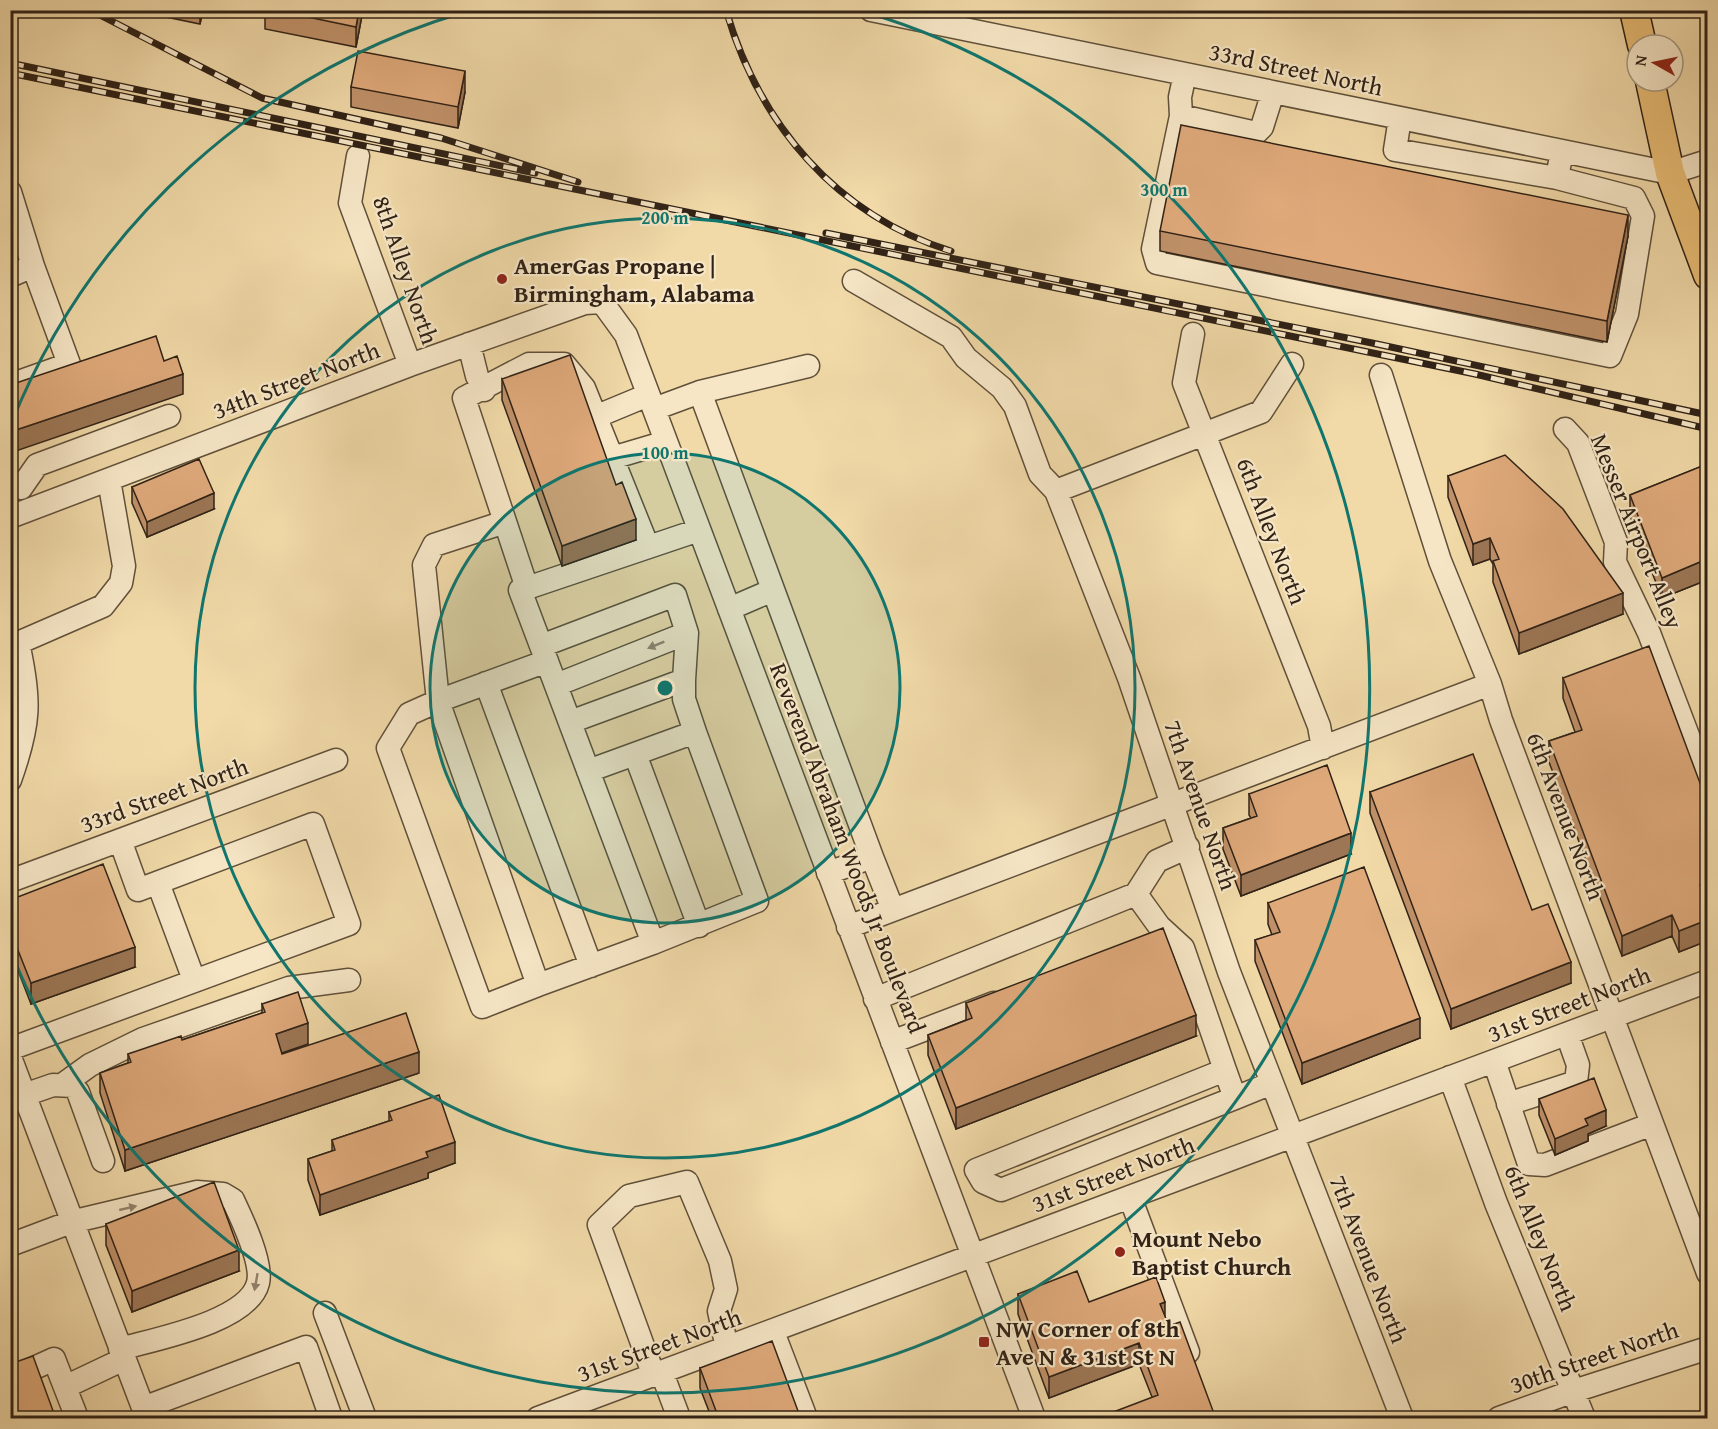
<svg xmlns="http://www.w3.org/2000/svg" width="1718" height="1429" viewBox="0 0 1718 1429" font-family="'Gentium Book Plus',serif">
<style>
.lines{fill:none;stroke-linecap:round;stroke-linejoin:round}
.minor-casing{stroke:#60503a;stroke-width:25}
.major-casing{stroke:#302216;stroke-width:31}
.minor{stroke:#f6e6c6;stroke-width:22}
.major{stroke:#e8bc74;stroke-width:28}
.rail-casing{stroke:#302216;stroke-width:7}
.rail{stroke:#f6e6c6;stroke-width:4.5;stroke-dasharray:14;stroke-linecap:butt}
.wall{fill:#c09169;stroke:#302216;stroke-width:1.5}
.shaded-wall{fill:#9c7655;stroke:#302216;stroke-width:1.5}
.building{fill:#dfa97a;stroke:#302216;stroke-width:1.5}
.oneway{fill:#93846e}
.ring{fill:none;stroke:#0f766e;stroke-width:3}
.poi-dot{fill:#8f2418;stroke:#f6e6c6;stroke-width:2}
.labels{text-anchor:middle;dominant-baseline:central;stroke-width:4.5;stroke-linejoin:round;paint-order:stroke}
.street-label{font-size:24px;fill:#302216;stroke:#f6e6c6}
.poi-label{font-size:24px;font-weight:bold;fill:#302216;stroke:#f6e6c6;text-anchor:start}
.centre{fill:#0f766e;stroke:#f6e6c6;stroke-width:3}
.ring-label{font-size:18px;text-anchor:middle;font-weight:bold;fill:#0f766e;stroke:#f6e6c6;stroke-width:4.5;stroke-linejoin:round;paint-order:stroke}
</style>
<rect width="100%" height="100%" fill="#f1d9a8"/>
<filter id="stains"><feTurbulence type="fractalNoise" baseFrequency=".00333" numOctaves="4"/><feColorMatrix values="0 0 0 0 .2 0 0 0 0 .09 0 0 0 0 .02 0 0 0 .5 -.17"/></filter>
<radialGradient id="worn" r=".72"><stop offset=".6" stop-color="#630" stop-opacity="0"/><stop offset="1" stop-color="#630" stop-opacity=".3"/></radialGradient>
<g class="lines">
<defs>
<path id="minor" d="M871 10 1670 173 1708 161
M1185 74 1180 97 1181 116 1256 133 1262 127 1273 92
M1181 116 1153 249 1157 263 1610 356 1627 314 1643 216 1634 198 1557 178 1562 151
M1400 118 1395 150 1557 178
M358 156 350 203 410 365
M10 192 33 266
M10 276 33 266 69 364 10 385
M854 281 951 337 966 358 1002 388 1015 406 1040 474 1056 491 1129 678 1229 972 1402 1418
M1193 334 1184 383 1319 726 1323 748
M469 344 477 376 484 390
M1381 375 1440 561 1490 684 1501 720 1708 1273
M700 392 808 366
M654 409 700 392 872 857 828 873
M595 417 648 395
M1565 429 1578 443 1616 542 1615 562 1649 633 1708 788
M612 458 666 442
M21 488 37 465 169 416
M1056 491 1261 412 1292 364
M10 517 410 365 585 303 602 302 626 335 1034 1418
M505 522 434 545 424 565 438 701 409 714 388 748 482 1007 538 985
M648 547 584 388 564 364H529L464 398 527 588 699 530
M527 588 520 590 653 943 538 985 438 701 547 661
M729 609 773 590
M541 646 675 595 687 633
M486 683 591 966
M556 685 687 633 684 680
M570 722 684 680V699L695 732
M635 754 699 926
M588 771 695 732 757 901 653 943
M10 780C30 724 31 701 18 643L103 606 121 583 124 566 109 480
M872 857 893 910
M10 881 336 760
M158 883 194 980
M1136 894 1157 861 1188 847
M848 927 1490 684
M875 999 1136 894 1159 926 1183 948 1225 1070
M892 1042 994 1003
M10 1049 349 924 313 824 138 890 120 840
M10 1057 147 1418
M1494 1061 1529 1164 1545 1165 1652 1124
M1450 1077 1496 1203 1584 1418
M65 1083 90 1065 143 1039 289 988 349 980
M24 1095 53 1085 73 1086 78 1092 103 1161
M1235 1098 1225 1070 976 1170 983 1182 1001 1190 1235 1098 1272 1083
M1508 1104 1576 1082 1578 1065 1567 1034
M1130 1197 1188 1352
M10 1245 71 1222 197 1192 223 1194 233 1200C242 1219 263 1263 258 1283 248 1322 155 1339 120 1349
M325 1313 365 1418
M773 1332 806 1418
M662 1373 679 1418
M654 1376 599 1225 629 1196 687 1182 720 1261 726 1289 719 1311 727 1348
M10 1379 54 1359 77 1418
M65 1387 124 1359
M143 1408 306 1347 331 1418
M538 1418 1708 981
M1499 1418 1574 1391 1708 1348"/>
<path id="major" d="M1634 10 1642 45
M1650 81 1670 173 1708 275"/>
</defs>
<use href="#minor" class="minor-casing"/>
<use href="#major" class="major-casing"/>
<use href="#minor" class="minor"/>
<use href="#major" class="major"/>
<defs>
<path id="rail" d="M90 10 262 98 441 138 578 182
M726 10C759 124 836 215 951 251
M10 63 535 173
M10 73 1475 374 1708 429
M826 233 1372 343 1708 415"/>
</defs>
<use href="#rail" class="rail-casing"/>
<use href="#rail" class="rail"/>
</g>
<path class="wall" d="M132 10H203L200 24Z
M265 10H363L356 47 265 29Z
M351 87 465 92 458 128 351 107Z
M1160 231 1628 236 1607 342 1160 251Z
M502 379 636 540 562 566 502 400Z
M1707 464V580L1662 598 1630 516V495Z
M1448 476 1623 614 1519 654 1493 582V564L1490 559 1473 565 1448 497Z
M132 487 214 509 147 537 132 503Z
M1563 678 1707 802V941L1679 952 1672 936 1622 956 1549 762V741L1575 732 1563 698Z
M1370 792 1532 910 1571 983 1451 1029 1370 813Z
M1249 794 1351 854 1241 896 1223 849V828L1251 818 1249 815Z
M10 900 135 967 31 1004 10 950Z
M1268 903 1420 1038 1302 1084 1255 961V940L1272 935 1268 924Z
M966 1003 1196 1036 956 1129 928 1055V1035L966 1020Z
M262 1004 308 1044 282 1053V1054L419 1073 125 1171 100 1093V1073L128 1063V1054L182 1040 262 1013Z
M1707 1024V1052L1705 1046V1025Z
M1539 1099 1606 1126 1588 1134V1141L1555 1155 1539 1115Z
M389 1112 455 1163 428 1173V1178L320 1215 308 1180V1159L332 1151V1140L389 1121Z
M106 1224 239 1271 132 1312 106 1245Z
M1018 1294 1089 1302 1165 1318 1169 1326 1216 1419 1152 1397 1139 1364 1049 1398 1018 1314Z
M700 1368 801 1419H712L700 1388Z"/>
<path class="shaded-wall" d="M200 10H203L200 24Z
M359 10H363L356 47V27Z
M465 71V92L458 128V107Z
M1628 215V236L1607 342V321Z
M183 374V394L10 453V432Z
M214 493V509L147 537V522Z
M636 519V540L562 566V546Z
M1490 538V559L1473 565V544Z
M1707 559V580L1662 598V578Z
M1623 593V614L1519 654V633Z
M1351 833V854L1241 896V875Z
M1707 883V904L1700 906V885Z
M1672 915V936L1622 956V936Z
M1707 920V941L1679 952V931Z
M135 947V967L31 1004V983Z
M1571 962V983L1451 1029V1009Z
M1196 1015V1036L956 1129V1108Z
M1420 1018V1038L1302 1084V1063Z
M308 1023V1044L276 1055V1034Z
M419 1052V1073L125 1171V1150Z
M1606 1110V1126L1588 1134V1141L1555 1155V1139L1585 1119Z
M455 1142V1163L428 1173V1178L320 1215V1195L426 1152Z
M239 1250V1271L132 1312V1291Z
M1165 1302V1323L1160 1304Z
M1139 1343V1364L1049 1398V1377Z"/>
<path class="building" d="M274 10H359L356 27Z
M358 51 465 71 458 107 351 87Z
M1181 125 1628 215 1607 321 1160 231Z
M156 336 164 361 177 356 183 374 10 432V385Z
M570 355 616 485 622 482 636 519 562 546 502 379Z
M1505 455 1563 509 1623 593 1519 633 1493 561 1499 559 1490 538 1473 544 1448 476Z
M199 459 214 493 147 522 132 487Z
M1707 464V559L1662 578 1630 495Z
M1649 646 1707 802V883L1700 885 1707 905V920L1679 931 1672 915 1622 936 1549 741 1582 730 1563 678Z
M1473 754 1532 910 1548 904 1571 962 1451 1009 1370 792Z
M1327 765 1351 833 1241 875 1223 828 1257 816 1249 794Z
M103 864 135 947 31 983 10 930V900Z
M1364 867 1420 1018 1302 1063 1255 940 1280 932 1268 903Z
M1163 928 1196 1015 956 1108 928 1035 972 1018 966 1003Z
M298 992 308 1023 276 1034 282 1054 406 1013 419 1052 125 1150 100 1073 131 1062 128 1054 181 1036 182 1040 265 1012 262 1004Z
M1594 1078 1606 1110 1585 1119 1588 1125 1555 1139 1539 1099Z
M439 1095 455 1142 426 1152 428 1157 320 1195 308 1159 335 1150 332 1140 392 1120 389 1112Z
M214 1182 239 1250 132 1291 106 1224Z
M1077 1271 1089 1302 1156 1277 1165 1302 1160 1304 1169 1326 1180 1322 1216 1419H1095L1158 1395 1139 1343 1049 1377 1018 1294Z
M772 1341 801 1419H719L700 1368Z
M33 1356 56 1419H10V1364Z"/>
<defs><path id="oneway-solid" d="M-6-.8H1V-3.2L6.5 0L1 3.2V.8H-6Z" transform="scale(1.5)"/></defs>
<g class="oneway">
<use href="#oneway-solid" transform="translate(656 645) rotate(158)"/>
<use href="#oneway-solid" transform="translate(128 1208) rotate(-13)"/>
<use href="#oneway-solid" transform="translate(256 1282) rotate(100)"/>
</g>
<circle cx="665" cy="688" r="235" fill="#0f766e" fill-opacity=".12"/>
<g class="ring">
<circle cx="665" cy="688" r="235"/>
<circle cx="665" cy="688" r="470"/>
<path d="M11 424A705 705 0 0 1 465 12M865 12A705 705 0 1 1 11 952"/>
</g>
<g class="poi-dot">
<circle cx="502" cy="279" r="6"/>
<circle cx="1120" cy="1252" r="6"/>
<rect x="978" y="1336" width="12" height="12" rx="3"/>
</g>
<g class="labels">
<g class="street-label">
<text transform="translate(1296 69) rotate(12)">33rd Street North</text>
<text transform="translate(406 270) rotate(71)">8th Alley North</text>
<text transform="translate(296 380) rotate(-21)">34th Street North</text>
<text transform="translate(1272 531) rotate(69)">6th Alley North</text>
<text transform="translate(1637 531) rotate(68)">Messer Airport Alley</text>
<text transform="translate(164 795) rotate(-20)">33rd Street North</text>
<text transform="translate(1201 805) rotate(71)">7th Avenue North</text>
<text transform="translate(1566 816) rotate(69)">6th Avenue North</text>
<text transform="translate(848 848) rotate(69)">Reverend Abraham Woods Jr Boulevard</text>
<text transform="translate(1569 1004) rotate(-21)">31st Street North</text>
<text transform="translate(1113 1174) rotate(-21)">31st Street North</text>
<text transform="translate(1541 1238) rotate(68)">6th Alley North</text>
<text transform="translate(1369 1259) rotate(69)">7th Avenue North</text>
<text transform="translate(659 1345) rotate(-20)">31st Street North</text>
<text transform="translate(1594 1357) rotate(-19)">30th Street North</text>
</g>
<g class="poi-label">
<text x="514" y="265">AmerGas Propane |<tspan x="514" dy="28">Birmingham, Alabama</tspan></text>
<text x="1132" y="1238">Mount Nebo<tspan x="1132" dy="28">Baptist Church</tspan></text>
<text x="996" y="1328">NW Corner of 8th<tspan x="996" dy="28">Ave N &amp; 31st St N</tspan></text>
</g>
</g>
<circle cx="665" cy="688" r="9" class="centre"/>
<g class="ring-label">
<text x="1164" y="196">300 m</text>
<text x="665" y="224">200 m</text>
<text x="665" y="459">100 m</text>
</g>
<rect width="1718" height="1429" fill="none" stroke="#f1d9a8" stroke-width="36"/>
<rect x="12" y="12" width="1694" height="1405" fill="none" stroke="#302216" stroke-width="3"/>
<rect x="18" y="18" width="1682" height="1393" fill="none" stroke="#302216" stroke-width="1.5"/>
<g transform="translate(1655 63) rotate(279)"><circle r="28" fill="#f6e6c6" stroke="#a79880" stroke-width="1.5"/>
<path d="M0-4.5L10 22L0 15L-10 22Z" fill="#8f2418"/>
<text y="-9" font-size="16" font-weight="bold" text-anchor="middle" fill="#302216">N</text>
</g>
<rect width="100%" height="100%" filter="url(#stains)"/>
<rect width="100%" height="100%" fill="url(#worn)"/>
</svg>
